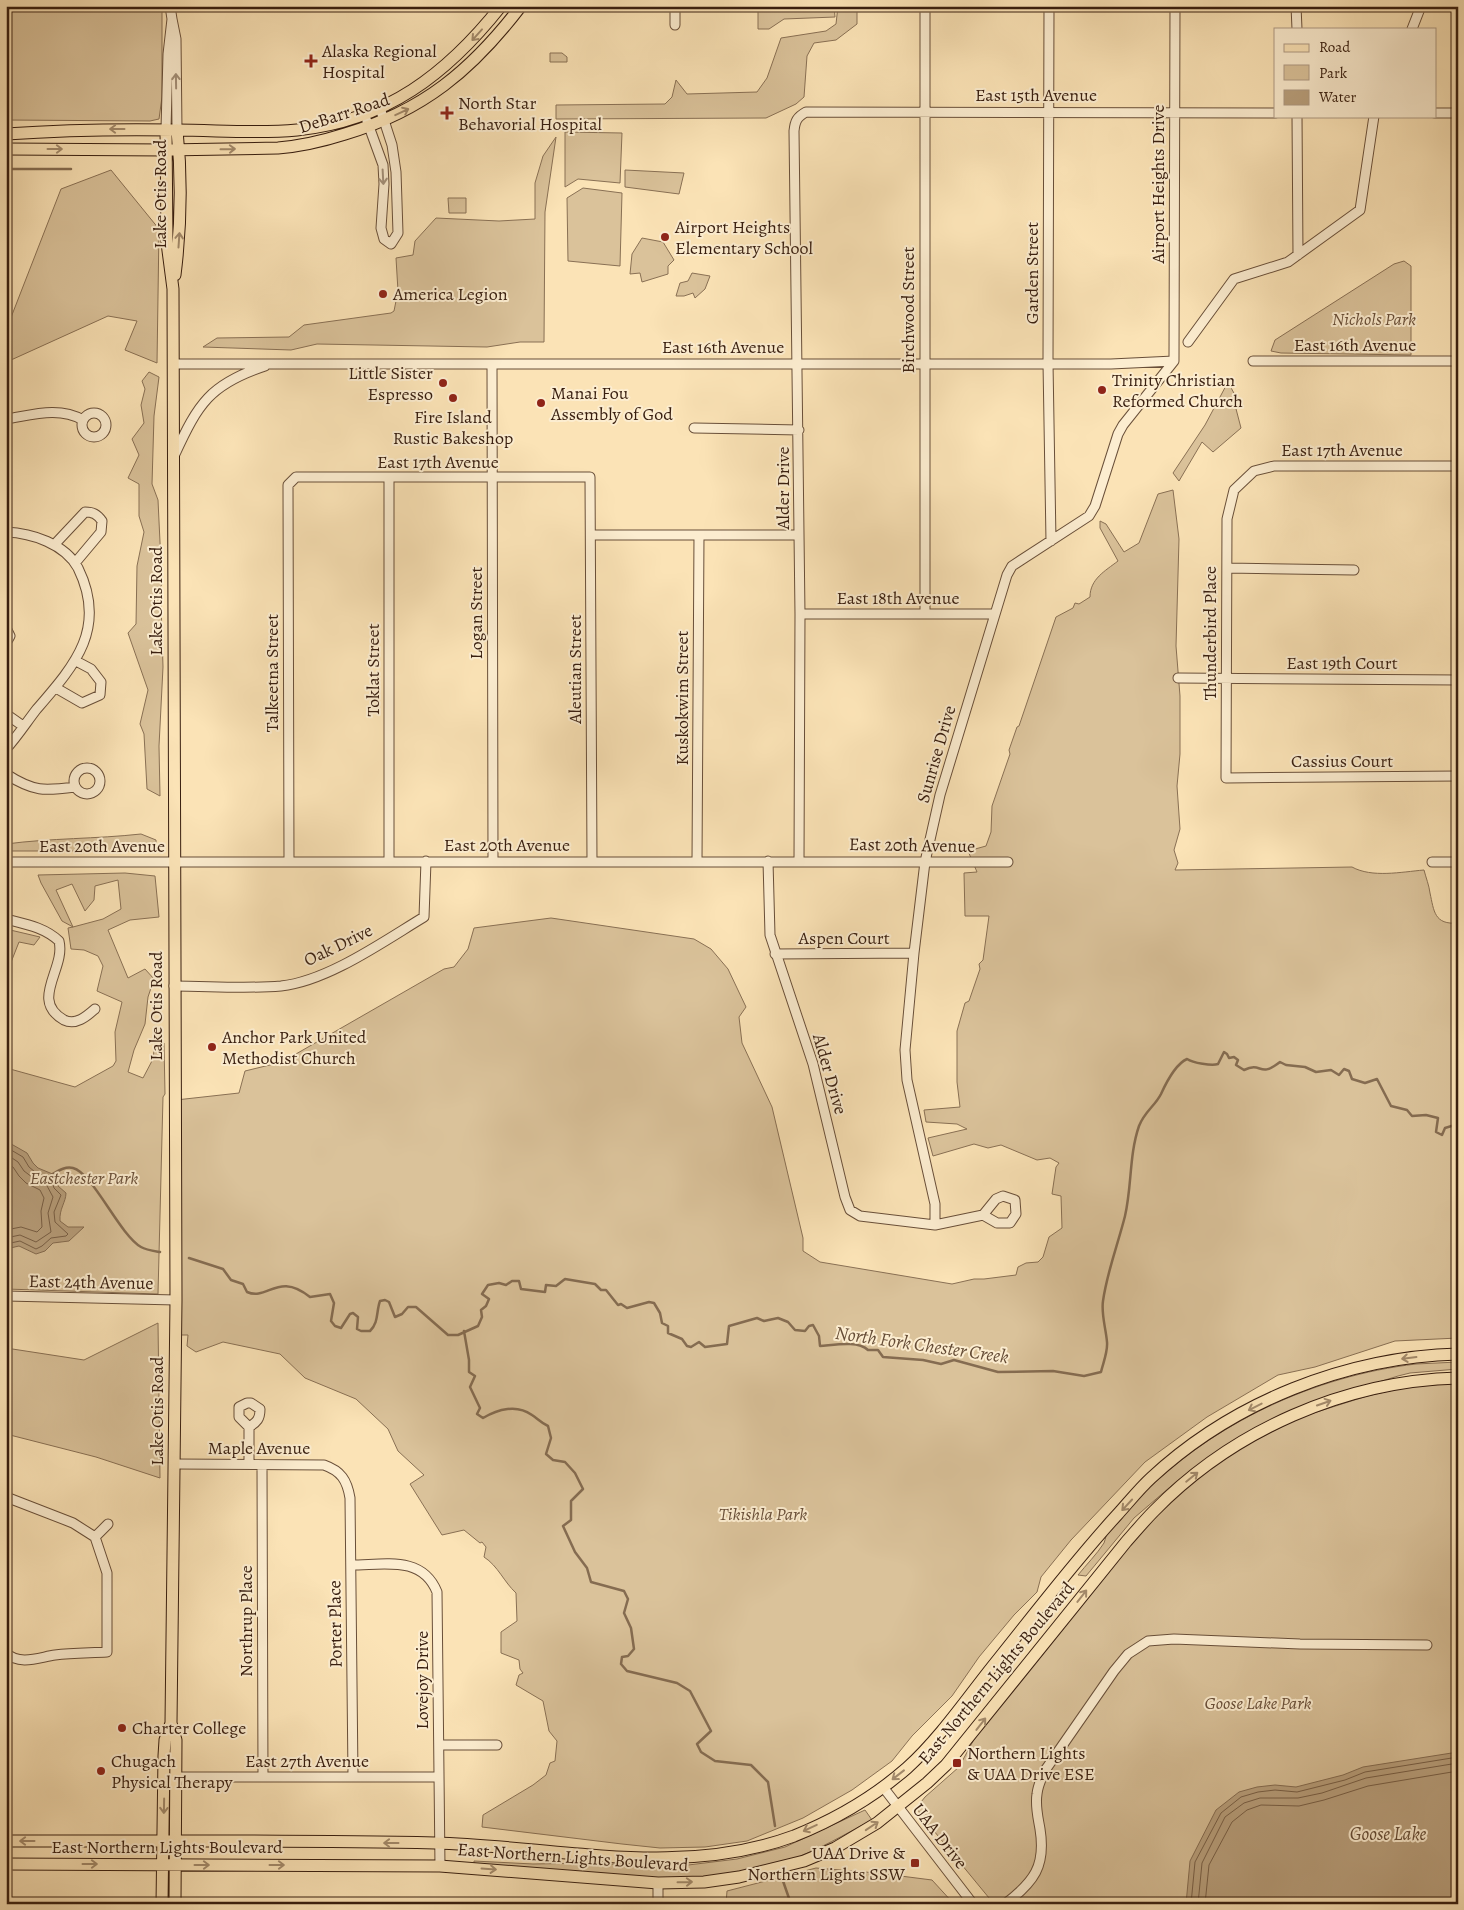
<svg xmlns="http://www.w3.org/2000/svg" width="1464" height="1910" viewBox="0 0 1464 1910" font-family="Alegreya,serif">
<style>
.green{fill:#dac29a;stroke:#897054;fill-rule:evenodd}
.water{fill:#b9a07d;stroke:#856c51}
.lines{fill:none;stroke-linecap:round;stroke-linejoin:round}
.shore{stroke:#785f46;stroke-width:1}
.stream{stroke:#856c51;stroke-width:2.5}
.minor-casing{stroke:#694f39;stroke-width:11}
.major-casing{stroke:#381e0f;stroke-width:13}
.minor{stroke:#fcedd0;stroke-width:9}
.major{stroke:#fbe3b6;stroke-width:11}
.oneway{stroke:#a38a6b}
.oneway2{stroke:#a49079}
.poi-dot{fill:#8f2418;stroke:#fcedd0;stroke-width:2}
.labels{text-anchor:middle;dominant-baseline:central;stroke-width:4;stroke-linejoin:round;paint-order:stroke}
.poi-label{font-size:18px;fill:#381e0f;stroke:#fcedd0;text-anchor:start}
.street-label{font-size:18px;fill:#381e0f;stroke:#fcedd0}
.park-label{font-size:18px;font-style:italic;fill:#694f39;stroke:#fcedd0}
.water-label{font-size:19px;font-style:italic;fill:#654c36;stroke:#fcedd0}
</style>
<rect width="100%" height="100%" fill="#fbe3b6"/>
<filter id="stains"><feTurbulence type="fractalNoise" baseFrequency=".004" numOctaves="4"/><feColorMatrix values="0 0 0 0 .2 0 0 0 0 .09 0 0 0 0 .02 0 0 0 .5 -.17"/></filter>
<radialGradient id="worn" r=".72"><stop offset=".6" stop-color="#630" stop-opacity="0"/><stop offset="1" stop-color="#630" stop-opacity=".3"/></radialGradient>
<path class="green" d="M6 6H162V97L159 119 150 121 6 120Z
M758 6H834L835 17 784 19 769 29H758Z
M838 6H857V24L836 40 814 43 807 56 804 97 796 104 766 118 556 119V105L665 104 672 97 676 80 687 94 757 92 767 78 781 38 826 31 836 24Z
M550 53H562L567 57V62H550Z
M565 132 622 133 620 183 578 179 565 187Z
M556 137 545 212 544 342H520L487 347 317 344 291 350 203 347 217 338 289 337 304 325 391 313 394 311 398 291 396 258 413 255 415 241 436 218 499 221 535 219V183L543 156Z
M111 170 159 229 157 363 125 350 137 321 108 316 11 360H6V320H10L61 189Z
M625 170 684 173 679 194 625 187Z
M583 188 622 193 620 266 568 261 567 198Z
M448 198H466V213H449Z
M642 238 663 242 674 260 668 266V274L642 282 640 273 630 274 632 254Z
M1404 261 1411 266V355L1281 353 1271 351 1275 340 1394 264Z
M692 273 710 276 705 289 695 298 693 293 684 296H676L680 283 688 281Z
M149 372 159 377 154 416 152 484 158 500 162 584 156 596 161 602 163 667 159 746 160 796 147 789 144 734 140 724 148 690 128 633 136 624 137 566 144 532 139 516V484L128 478 139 455 132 439 144 423 141 405 145 389 142 381Z
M1228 382 1236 397 1235 405 1241 428 1213 452 1202 442 1179 481 1173 473 1205 425Z
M1173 490 1179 539 1176 646 1180 696V754L1177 786 1180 829 1174 850 1178 863 1175 870 1352 867C1372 878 1401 872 1424 870 1426 878 1429 885 1430 893 1434 911 1434 925 1458 923V1338L1395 1341 1315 1367 1278 1375 1207 1417 1145 1462 1071 1540 1041 1577 1037 1592 1014 1615 979 1657 952 1696 912 1736 892 1761 852 1790 803 1818 747 1841 705 1847 660 1848 622 1844 482 1827 483 1815 533 1785 546 1775 550 1763 555 1761 557 1741 549 1731 543 1701 516 1685 519 1675 523 1673 520 1669 519 1660 501 1653V1632L517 1621 516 1593C504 1582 498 1566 484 1557L486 1547 482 1542 480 1543 464 1530 442 1535 410 1484 424 1475 398 1451 388 1429 356 1399 305 1378 280 1354 223 1342 196 1352 187 1346 188 1335H180L176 1100 239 1093 245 1071 282 1062 444 969 454 967 468 949 474 928 551 918 694 939 711 949 728 969 746 1007 739 1017 742 1043 772 1107 803 1238V1251L820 1262 952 1284 974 1279H984L1016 1275 1018 1267 1026 1263 1038 1262 1043 1257 1049 1237 1062 1228 1061 1196 1052 1194 1056 1167 1059 1163 1050 1158 1037 1160 1001 1145 988 1148 974 1144 933 1156 928 1138 967 1129 957 1124 926 1122 924 1110 960 1107 957 1082V1031L965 1003 969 1001 980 969 979 964 983 960 989 916H965L964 873 977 872 968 851 986 846 991 832 992 806 1010 754 1009 750 1017 727 1019 726 1056 617 1073 608 1075 603 1079 604 1090 597C1090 579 1105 571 1118 561L1100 528V521L1106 524 1124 552 1139 543 1158 494Z
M141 834 156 840V851H6V844C51 838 96 839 141 834Z
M125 873 155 876 159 917 130 920 108 930 128 978 145 969 154 979 148 997 145 1024 134 1050 128 1072 143 1078 153 1059 155 1042 164 1043 165 1094 163 1097 158 1294 6 1289V1050L10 1051V1069L75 1087 113 1066 116 1061 115 1032 122 1002 97 991 103 966 98 956 84 950 71 949 68 928 73 927 62 921 41 883 38 875ZM118 880 121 909 103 919 73 927 56 890 72 884 85 911 94 900 95 886Z
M6 929 40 937 34 945 19 942 6 975Z
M158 1323 160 1478 96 1457 6 1434V1348L84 1360Z
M1458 1362V1369L1410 1373 1398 1376 1350 1391 1259 1426 1221 1449 1177 1481 1134 1518 1086 1576 1078 1575C1086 1565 1097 1554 1104 1543 1106 1538 1106 1533 1109 1529 1117 1517 1131 1506 1141 1496 1213 1423 1314 1376 1416 1364 1430 1363 1444 1363 1458 1362Z
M1458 1383V1904H994L920 1814 917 1807 925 1797 959 1767 978 1732 1149 1521 1203 1474 1246 1445 1301 1417 1367 1396 1407 1387Z
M865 1810 872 1820C845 1834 819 1850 790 1860 692 1895 576 1874 474 1866V1861L533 1864 587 1863 672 1867 737 1859 785 1847Z
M816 1868 877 1873 932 1880 954 1904H726L727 1891Z"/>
<path class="water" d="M6 1141 27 1153 33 1163 38 1168 55 1175 58 1186 66 1193C66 1202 59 1209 60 1221L68 1227H84L69 1241 53 1243 45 1251 36 1254 19 1246 6 1249Z
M1458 1752V1904H1186L1190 1861 1216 1810 1239 1792 1257 1787 1275 1785 1296 1787 1343 1775 1363 1767Z"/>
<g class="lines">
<path class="shore" d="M6 1147 23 1157 29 1167 35 1172 51 1179 54 1188 61 1195 54 1212 55 1222 68 1234 66 1236 51 1238 42 1246 36 1249 20 1241 6 1244
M6 1154 18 1162 24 1171 32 1177 46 1184 53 1197 48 1213 51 1232 36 1242 20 1235 6 1238
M6 1163 13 1167 19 1176 26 1183 40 1190 44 1198 41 1211 42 1227 37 1232 21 1227 6 1230
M1191 1904 1195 1862 1221 1813 1241 1797 1258 1792 1275 1790 1297 1792 1345 1780 1365 1772 1458 1757
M1198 1904 1202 1863 1225 1817 1244 1803 1260 1798H1298L1322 1793 1366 1778 1458 1763
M1205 1904 1209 1865 1232 1822 1247 1810 1261 1805 1299 1806 1324 1800 1368 1786 1458 1771"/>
<path class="stream" d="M6 169H71
M51 1175C58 1171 65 1166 73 1168 93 1173 119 1234 141 1247 146 1250 154 1251 160 1252
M189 1258 223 1269 231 1280 243 1284 247 1292C268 1301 278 1271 310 1297L330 1294 334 1303 331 1321 335 1326 341 1328 350 1314 353 1313 358 1317 357 1329 361 1331H370C379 1322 376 1312 380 1301L385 1300 389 1302 395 1317 402 1314 408 1307H416L448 1335H458L478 1326 482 1317 481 1310 486 1306 489 1299 482 1294 488 1285 499 1283 506 1285 512 1281H519L521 1289 545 1292 546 1285 556 1286 565 1279 595 1284 601 1290H606L618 1305 621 1304 627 1308 649 1302 654 1303 660 1313 662 1323 668 1326V1333L682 1339 687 1346 691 1347 699 1342 705 1347 727 1344 729 1326 757 1318 764 1321 778 1318 788 1322 795 1330 805 1331 809 1326 813 1325 819 1336 820 1346C834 1345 858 1340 868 1350H878L883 1357 923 1360 941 1364 954 1360 998 1372 1053 1371 1084 1376 1101 1372C1103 1363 1108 1352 1107 1342 1106 1329 1101 1314 1103 1301 1107 1272 1118 1244 1125 1216 1132 1186 1129 1155 1139 1126 1145 1111 1155 1106 1161 1094 1166 1083 1176 1064 1187 1059 1193 1063 1212 1066 1218 1064L1224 1052 1227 1054 1229 1058 1234 1057 1238 1060 1236 1065 1244 1070C1263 1061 1258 1079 1280 1062L1286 1065 1305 1067 1316 1072 1331 1070 1339 1075 1344 1069 1349 1071 1352 1079 1365 1083 1377 1079 1391 1106 1407 1110 1412 1116 1426 1115 1438 1118 1436 1132 1442 1135 1445 1128 1458 1124
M464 1331 469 1360V1372L475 1376 470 1387 480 1408 477 1414 483 1418C498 1409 517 1404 532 1415 538 1419 541 1423 548 1426L551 1438 546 1454 553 1460 565 1462 575 1473 583 1489 571 1501V1520L563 1526 575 1552 587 1568 591 1582 624 1591 628 1599 624 1613 631 1628 634 1649 628 1656 622 1657 621 1664 627 1671 677 1683 690 1691 711 1731 697 1744 701 1752 715 1761 751 1765 768 1782 775 1826
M783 1881 791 1904"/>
<defs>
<path id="minor" d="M170 6 172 19
M925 6V614
M1049 6 1048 363 1051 541
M1296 6 1297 29
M675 25V6
M1412 29 1421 6
M1435 113H1458
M1297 116 1298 255
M367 121 383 165 384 184 381 228 384 239 391 244 398 233 396 172 392 145 380 108
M166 129 168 54 172 19 176 39 177 130
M1188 342 1234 279 1288 262 1360 210 1374 116
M1174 361 1175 6
M1253 361H1458
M173 364H1111L1174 361
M492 364 493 861
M82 425a12 12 0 1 1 24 0a12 12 0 1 1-24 0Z
M6 419C32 415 59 406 83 420
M694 428 799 430
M175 454C198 404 210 384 265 366
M1458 466H1274L1254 471 1234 490 1227 519 1226 778 1458 776
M389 478V861
M6 532C32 533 65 544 78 568 108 629 74 666 36 710 26 723 17 737 6 749
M591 535H799
M54 545 85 512C93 512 97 514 102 521L101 532 75 563
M1227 568 1354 570
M800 614H995
M6 628 10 636 6 643
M1178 678 1458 680
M56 688 82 703 100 695 101 682 91 669 76 661
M6 714 23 726
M74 781a13 13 0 1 1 26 0a13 13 0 1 1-26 0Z
M6 774C34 792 44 791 75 787
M697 861 699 535
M768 861 770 935 813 1064 845 1197 850 1210 860 1216 935 1225 983 1215 997 1223H1010L1016 1214 1015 1200 1003 1196 996 1199 983 1215
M799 861 800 614 794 131C795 121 797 117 806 112L1275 113
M6 862H1008
M289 862 288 485 296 477H590L592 861
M1432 862H1458
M6 919C25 924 44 927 59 941 66 969 29 1000 64 1020 76 1026 87 1016 95 1009
M775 954 914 953
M174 986C209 986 245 989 281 986 328 981 384 941 424 917L426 861
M935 1225V1204L907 1080 905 1050 914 953 925 862 940 795 1007 575 1012 566 1089 516 1095 506 1118 434 1123 425 1174 361
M6 1296 176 1300
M249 1427 239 1417V1407L247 1403H251L260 1409C260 1419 257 1422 249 1427V1464
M175 1464 324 1465C341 1471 347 1480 350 1498L353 1776
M262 1465 263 1777
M6 1497 73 1523 95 1537 108 1524
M351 1565C384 1565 422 1555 437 1592L440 1866
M6 1653C20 1666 40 1657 55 1655 72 1653 90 1653 107 1652V1573L95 1537
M439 1745H497
M176 1777H439
M883 1787 973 1904
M658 1904V1883
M1005 1904C1034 1882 1046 1866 1040 1829 1038 1817 1035 1806 1037 1794 1038 1784 1042 1777 1046 1769L1114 1671 1128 1654 1148 1641 1174 1639 1300 1644 1427 1645"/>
<path id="major" d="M6 134C63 130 119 129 176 130 216 130 257 134 297 130 386 121 447 74 501 6
M6 149 166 150 278 148C302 146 323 141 345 134 423 111 472 70 521 6
M175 275C181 227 182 178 177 130
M171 1723 176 1740 175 1904
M6 1841C149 1841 292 1840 435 1843 554 1846 678 1879 794 1836 834 1820 875 1796 907 1768 939 1739 965 1701 992 1667 1033 1616 1073 1563 1117 1515 1128 1503 1139 1489 1151 1478 1233 1402 1346 1357 1458 1354
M6 1864 440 1866 658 1883 704 1882 739 1877 804 1861 835 1848 877 1823 927 1783 946 1765 1126 1542C1135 1532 1144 1521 1154 1511 1233 1430 1345 1381 1458 1378
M162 1904 164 1756 165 1740 171 1723 176 1300 173 289 167 243 166 129"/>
</defs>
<use href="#minor" class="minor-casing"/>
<use href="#major" class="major-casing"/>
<use href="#minor" class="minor"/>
<use href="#major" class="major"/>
</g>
<defs><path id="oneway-shaft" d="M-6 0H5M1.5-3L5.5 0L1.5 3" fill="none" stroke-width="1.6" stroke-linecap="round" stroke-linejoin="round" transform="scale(1.25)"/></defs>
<g class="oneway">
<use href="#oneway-shaft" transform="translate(477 35) rotate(132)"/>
<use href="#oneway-shaft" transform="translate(402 112) rotate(-25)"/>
<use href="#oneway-shaft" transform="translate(117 129) rotate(180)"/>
<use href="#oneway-shaft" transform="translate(55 149)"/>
<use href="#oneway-shaft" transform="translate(228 149) rotate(-1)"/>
<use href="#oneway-shaft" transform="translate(179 240) rotate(-86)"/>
<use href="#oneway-shaft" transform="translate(1409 1358) rotate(173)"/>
<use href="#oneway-shaft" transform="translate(1324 1403) rotate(-19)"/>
<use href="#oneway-shaft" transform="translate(1255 1407) rotate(153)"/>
<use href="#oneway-shaft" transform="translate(1192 1477) rotate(-39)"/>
<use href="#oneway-shaft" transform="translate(1127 1505) rotate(133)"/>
<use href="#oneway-shaft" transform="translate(1082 1596) rotate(-52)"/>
<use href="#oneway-shaft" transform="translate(981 1724) rotate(-52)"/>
<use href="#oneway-shaft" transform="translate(898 1775) rotate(142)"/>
<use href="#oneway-shaft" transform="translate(164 1806) rotate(91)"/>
<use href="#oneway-shaft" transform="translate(872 1826) rotate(-34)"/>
<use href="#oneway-shaft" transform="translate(810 1828) rotate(155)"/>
<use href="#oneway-shaft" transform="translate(27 1841) rotate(180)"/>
<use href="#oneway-shaft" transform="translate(391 1843) rotate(-180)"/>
<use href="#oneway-shaft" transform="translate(90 1864)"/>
<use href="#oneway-shaft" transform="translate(202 1865)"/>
<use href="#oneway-shaft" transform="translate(277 1865)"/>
<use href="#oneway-shaft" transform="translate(489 1869) rotate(4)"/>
<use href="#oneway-shaft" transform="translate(685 1882) rotate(-1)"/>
</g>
<g class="oneway2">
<use href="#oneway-shaft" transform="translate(176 81) rotate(-91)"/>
<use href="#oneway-shaft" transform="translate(383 177) rotate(87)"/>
</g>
<g class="poi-dot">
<path d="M308.5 53.5h5v5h5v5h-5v5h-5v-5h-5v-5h5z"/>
<path d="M444.5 105.5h5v5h5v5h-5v5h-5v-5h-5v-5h5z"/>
<circle cx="665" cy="237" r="5"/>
<circle cx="383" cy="294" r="5"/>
<circle cx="443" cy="383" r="5"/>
<circle cx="1102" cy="390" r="5"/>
<circle cx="453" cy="398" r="5"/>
<circle cx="541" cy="403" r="5"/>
<circle cx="212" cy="1047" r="5"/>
<circle cx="122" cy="1728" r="5"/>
<rect x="952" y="1758" width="10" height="10" rx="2.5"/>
<circle cx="101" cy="1771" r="5"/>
<rect x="910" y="1858" width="10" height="10" rx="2.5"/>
</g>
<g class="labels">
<g class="poi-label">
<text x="322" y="51">Alaska Regional<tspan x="322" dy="21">Hospital</tspan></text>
<text x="458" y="103">North Star<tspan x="458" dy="21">Behavorial Hospital</tspan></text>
<text x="675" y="227">Airport Heights<tspan x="675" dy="21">Elementary School</tspan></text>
<text x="393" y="294">America Legion</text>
<text x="433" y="373" text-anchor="end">Little Sister<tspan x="433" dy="21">Espresso</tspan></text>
<text x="1112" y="380">Trinity Christian<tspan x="1112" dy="21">Reformed Church</tspan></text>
<text x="551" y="393">Manai Fou<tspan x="551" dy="21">Assembly of God</tspan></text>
<text x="453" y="417" text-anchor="middle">Fire Island<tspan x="453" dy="21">Rustic Bakeshop</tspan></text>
<text x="222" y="1037">Anchor Park United<tspan x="222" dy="21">Methodist Church</tspan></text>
<text x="132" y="1728">Charter College</text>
<text x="967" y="1753">Northern Lights<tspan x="967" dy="21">&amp; UAA Drive ESE</tspan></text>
<text x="111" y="1761">Chugach<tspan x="111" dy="21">Physical Therapy</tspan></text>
<text x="905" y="1853" text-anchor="end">UAA Drive &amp;<tspan x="905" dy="21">Northern Lights SSW</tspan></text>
</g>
<g class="street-label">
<text x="1036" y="95">East 15th Avenue</text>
<text transform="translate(344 113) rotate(-18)">DeBarr Road</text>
<text transform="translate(1158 184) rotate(-90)">Airport Heights Drive</text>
<text transform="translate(160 194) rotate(-90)">Lake Otis Road</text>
<text transform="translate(1032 273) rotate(-90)">Garden Street</text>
<text transform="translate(908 310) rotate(-90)">Birchwood Street</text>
<text x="1355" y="345">East 16th Avenue</text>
<text x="723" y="347">East 16th Avenue</text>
<text x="1342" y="450">East 17th Avenue</text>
<text x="438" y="462">East 17th Avenue</text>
<text transform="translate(783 488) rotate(-90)">Alder Drive</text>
<text x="898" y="598">East 18th Avenue</text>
<text transform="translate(156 601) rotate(-90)">Lake Otis Road</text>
<text transform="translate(476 613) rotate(-90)">Logan Street</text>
<text transform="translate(1210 633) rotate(-90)">Thunderbird Place</text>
<text x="1342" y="663">East 19th Court</text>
<text transform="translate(575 669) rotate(-90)">Aleutian Street</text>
<text transform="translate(373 670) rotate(-90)">Toklat Street</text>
<text transform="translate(272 673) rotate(-90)">Talkeetna Street</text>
<text transform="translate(682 698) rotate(-90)">Kuskokwim Street</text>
<text transform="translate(936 754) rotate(-74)">Sunrise Drive</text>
<text x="1342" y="761">Cassius Court</text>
<text x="507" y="845">East 20th Avenue</text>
<text transform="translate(912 845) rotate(1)">East 20th Avenue</text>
<text x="102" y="846">East 20th Avenue</text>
<text x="844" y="938">Aspen Court</text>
<text transform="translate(338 945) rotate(-26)">Oak Drive</text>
<text transform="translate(156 1006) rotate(-90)">Lake Otis Road</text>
<text transform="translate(830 1074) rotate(74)">Alder Drive</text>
<text transform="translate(91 1282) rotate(1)">East 24th Avenue</text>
<text transform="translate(157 1411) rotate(-90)">Lake Otis Road</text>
<text x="259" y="1448">Maple Avenue</text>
<text transform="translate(246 1621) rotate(-90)">Northrup Place</text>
<text transform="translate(335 1624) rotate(-91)">Porter Place</text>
<text transform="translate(996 1673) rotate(-50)">East Northern Lights Boulevard</text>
<text transform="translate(422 1680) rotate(-90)">Lovejoy Drive</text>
<text x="307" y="1761">East 27th Avenue</text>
<text transform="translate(940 1836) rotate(52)">UAA Drive</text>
<text x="167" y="1847">East Northern Lights Boulevard</text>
<text transform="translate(573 1857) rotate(4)">East Northern Lights Boulevard</text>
</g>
<g class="park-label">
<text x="1374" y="319">Nichols Park</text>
<text x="84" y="1178">Eastchester Park</text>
<text x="763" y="1514">Tikishla Park</text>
<text x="1258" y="1703">Goose Lake Park</text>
</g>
<g class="water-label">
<text transform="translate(922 1345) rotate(8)">North Fork Chester Creek</text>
<text x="1388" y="1834">Goose Lake</text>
</g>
</g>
<rect width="1464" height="1910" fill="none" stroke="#fbe3b6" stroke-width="25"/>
<rect x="8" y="8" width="1449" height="1895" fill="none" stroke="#381e0f" stroke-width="2.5"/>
<rect x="12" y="12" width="1439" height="1885" fill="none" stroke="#381e0f"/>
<rect x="1274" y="28" width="162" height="90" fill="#fcedd0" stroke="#ae9a83"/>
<rect x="1284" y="44" width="25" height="8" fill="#fbe3b6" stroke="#ae9a83"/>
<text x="1319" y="52" font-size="15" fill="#381e0f">Road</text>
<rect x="1284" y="65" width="25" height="15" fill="#dac29a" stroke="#ae9a83"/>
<text x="1319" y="78" font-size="15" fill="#381e0f">Park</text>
<rect x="1284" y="90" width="25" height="15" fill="#b9a07d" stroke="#ae9a83"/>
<text x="1319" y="102" font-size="15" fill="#381e0f">Water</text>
<rect width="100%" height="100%" filter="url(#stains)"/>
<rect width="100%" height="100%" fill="url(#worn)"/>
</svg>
